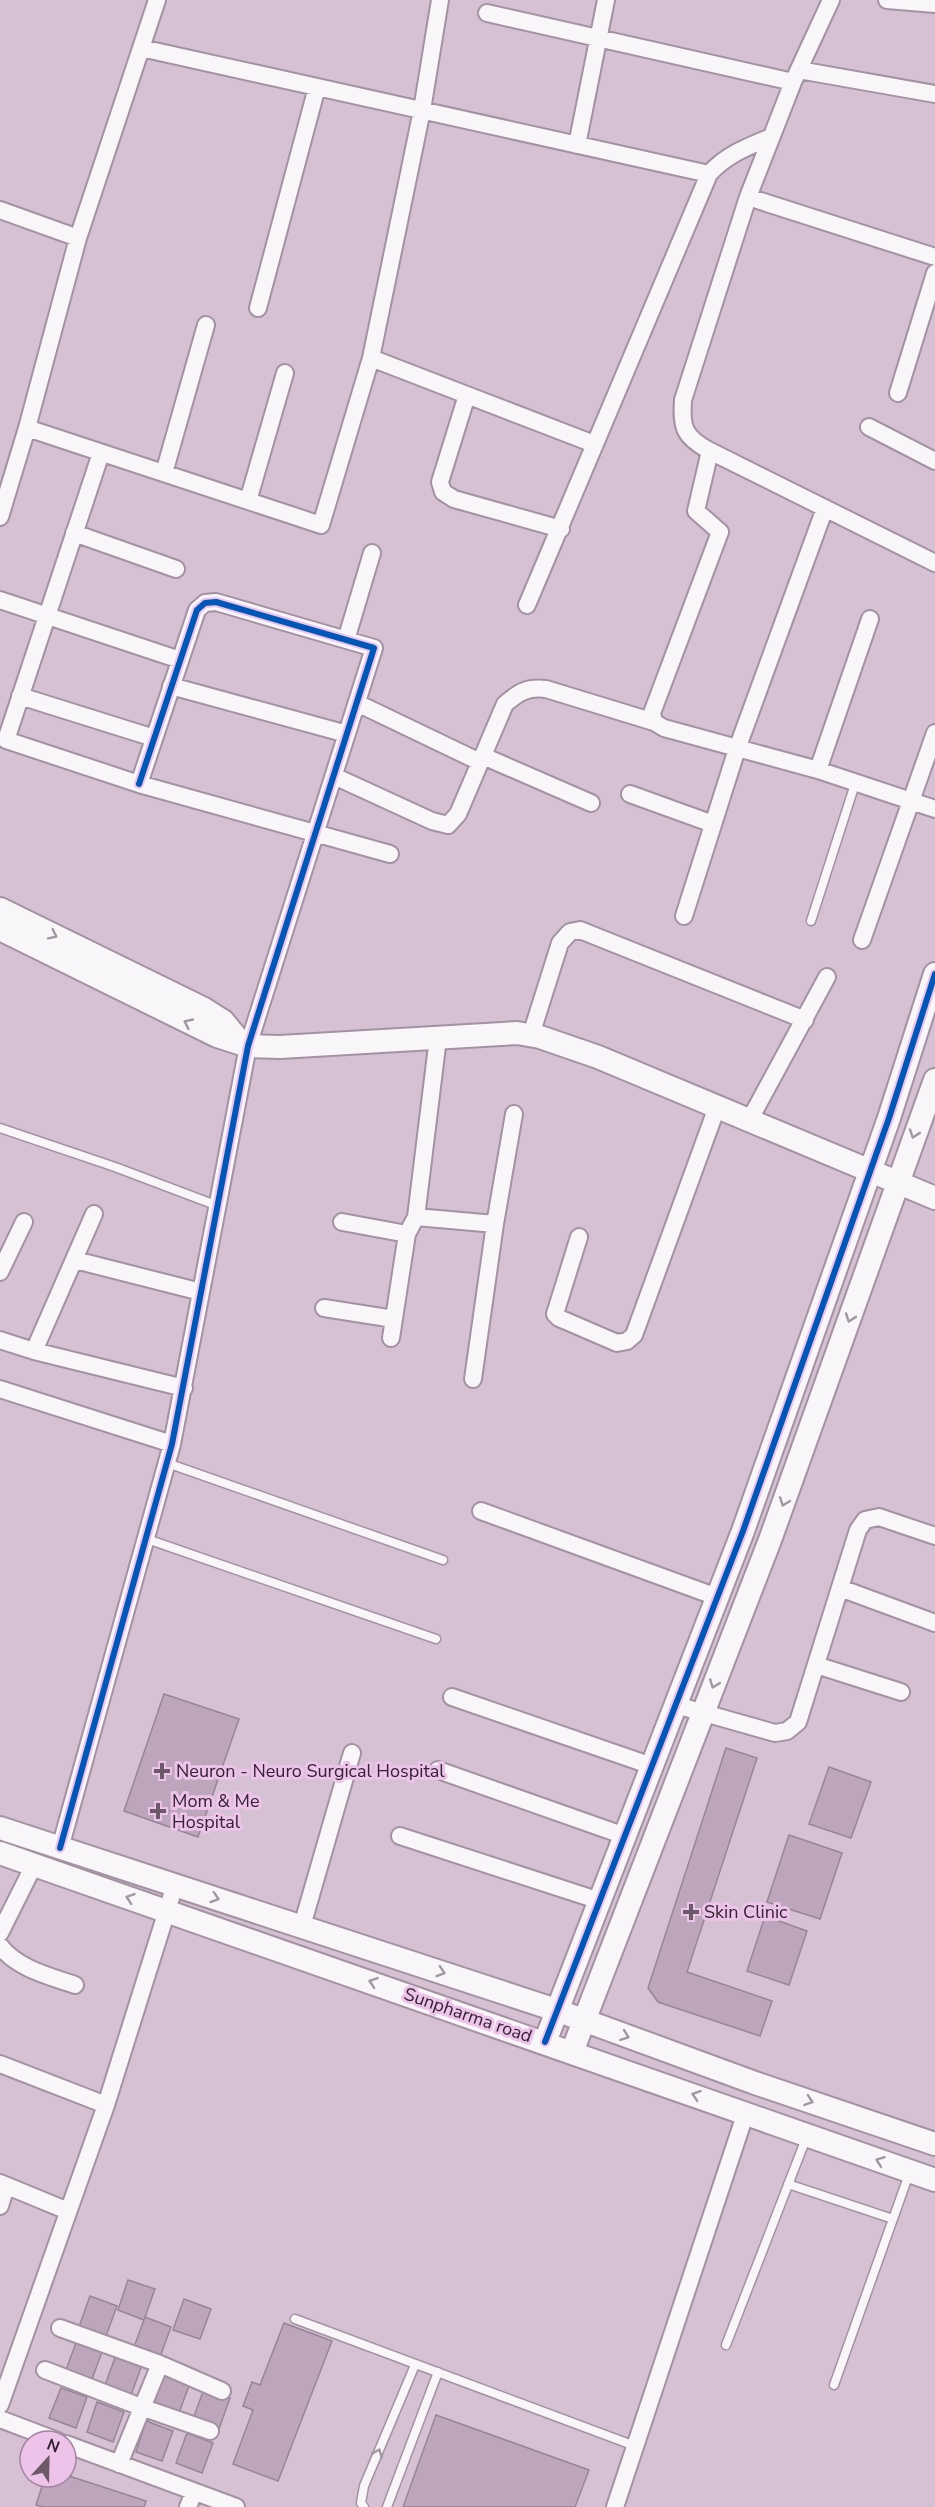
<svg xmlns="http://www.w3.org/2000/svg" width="935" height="2507" viewBox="0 0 935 2507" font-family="'Nunito Sans',sans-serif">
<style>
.building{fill:#bda6bc;stroke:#968695;stroke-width:1.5}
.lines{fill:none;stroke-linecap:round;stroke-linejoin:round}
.lane-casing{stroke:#a392a1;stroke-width:11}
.street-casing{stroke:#a392a1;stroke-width:20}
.secondary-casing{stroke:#a392a1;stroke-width:26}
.lane{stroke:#f9f6f9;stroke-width:8}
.street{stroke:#f9f6f9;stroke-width:16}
.secondary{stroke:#f9f6f9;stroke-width:22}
.cycleway-casing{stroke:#edc3e9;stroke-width:10}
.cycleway{stroke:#0057b8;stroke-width:6}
.oneway{stroke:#a0979f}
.poi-dot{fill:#6c5a6b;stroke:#edc3e9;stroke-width:2}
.labels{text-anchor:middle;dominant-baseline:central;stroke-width:6;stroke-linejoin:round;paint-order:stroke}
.poi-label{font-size:18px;fill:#332332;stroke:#edc3e9;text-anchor:start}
.street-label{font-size:18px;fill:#332332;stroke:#edc3e9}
</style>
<rect width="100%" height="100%" fill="#d6c0d4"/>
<path class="building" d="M164 1694 239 1719 198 1837 124 1811Z
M726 1748 757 1758 687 1972 772 2001 760 2036 658 2002 648 1988Z
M829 1767 871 1782 851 1838 809 1824Z
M789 1835 842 1853 820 1919 767 1902Z
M765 1916 807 1931 789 1985 747 1971Z
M128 2280 155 2289 144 2320 118 2310Z
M90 2296 117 2306 106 2336 79 2327Z
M184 2299 211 2309 200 2339 173 2330Z
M145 2317 171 2327 160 2357 134 2347Z
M284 2323 332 2341 278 2481 233 2464 253 2410 243 2406 252 2382 260 2385Z
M77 2340 103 2349 92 2379 66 2370Z
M116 2355 142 2365 131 2395 105 2385Z
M164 2374 190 2383 179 2413 153 2404Z
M61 2388 87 2397 76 2428 49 2418Z
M204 2389 230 2398 219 2429 193 2419Z
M97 2402 124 2412 113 2442 87 2432Z
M436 2415 589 2470 575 2507H403Z
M146 2421 173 2431 162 2461 136 2452Z
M187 2433 213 2443 202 2473 176 2463Z
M66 2475 146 2501 144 2507H43L36 2505 45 2477Z"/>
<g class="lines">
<defs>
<path id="lane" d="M811 921 855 784
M0 1128 115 1167 218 1206
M167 1463 443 1560
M147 1539 436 1639
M788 2184 893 2219
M295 2319 635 2446
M726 2345 807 2136
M834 2385 909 2174
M364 2507 361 2503 364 2486 415 2365
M387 2507 438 2372"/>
<path id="street" d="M440 0 422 110 371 358 594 444
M831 0 793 82 748 197 683 400C681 428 684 437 710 451L935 563
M887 0 935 4
M487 13 793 82
M141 48 709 174
M799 70 935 94
M577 145 606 0
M748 197 935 257
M0 210 78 238
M258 308 317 87
M898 393 935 273
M467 395 440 482 443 492 454 499 561 529
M869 427 935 461
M27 428 321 525 371 358
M710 451 696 511 720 532 652 713 654 722 664 728 818 770 935 809
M101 453 6 740 139 784 390 854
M164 473 206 325
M248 501 285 373
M0 517 27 428 78 238 157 0
M74 533 176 569
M0 600 180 660
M527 605 709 174C726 155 747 147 771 137
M346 640 372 553
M171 686 347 734
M20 696 154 738
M357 703 480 762
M483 756 591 803
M818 770 870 619
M334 776 432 821 448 825 458 814 505 704C519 692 527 687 546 689L654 722
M630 794 713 824
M684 916 737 749 825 508
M862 940 935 733
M531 1035 560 943 570 932 580 930 805 1020
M749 1121 827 977
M416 1217 438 1038
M342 1222 407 1234
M579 1237 555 1314 559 1318 617 1343 627 1341 634 1335 717 1107
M75 1260 201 1292
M0 1272 24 1222
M324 1308 394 1319
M391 1338 407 1234 416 1217 495 1224 514 1114
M0 1340 34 1351 184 1388
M34 1351 94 1214
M473 1379 495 1224
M0 1389 172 1444
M481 1511 717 1597
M840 1588 935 1623
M816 1665 901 1692
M452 1697 652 1766
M676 1705 775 1733 787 1731 798 1722 858 1530 865 1520 879 1517 935 1536
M438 1770 625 1836
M400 1836 600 1901
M60 1848 172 1444 248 1046 374 648 216 602 205 603 197 610 139 784
M302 1926 352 1753
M0 1933 34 1865
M0 1946C18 1969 49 1976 75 1985
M0 2064 106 2105
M0 2183 68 2211
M0 2206 6 2186
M60 2328 160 2364 222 2391
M45 2370 141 2407 210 2431
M0 2405 106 2105 175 1885
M0 2419 58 2441
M66 2444 236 2507
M119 2464 160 2364
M188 2507 194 2492
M615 2507 746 2112"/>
<path id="secondary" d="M0 909 204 1009 223 1021 242 1044
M0 929 217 1036 248 1046 280 1047 517 1033 540 1037 598 1057 935 1198
M0 1828 556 2010 755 2083 935 2144
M0 1853 935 2180
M545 2042 743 1531 889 1118 935 974
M572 2052 770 1540 935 1080"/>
</defs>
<use href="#lane" class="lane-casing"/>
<use href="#street" class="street-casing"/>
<use href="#secondary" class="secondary-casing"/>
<use href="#lane" class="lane"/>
<use href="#street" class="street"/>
<use href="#secondary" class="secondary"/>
<defs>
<path id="cycleway" d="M60 1848 172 1444 248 1046 374 648 216 602 205 603 197 610 139 784
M545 2042 743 1531 889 1118 935 974"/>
</defs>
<use href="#cycleway" class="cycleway-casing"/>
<use href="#cycleway" class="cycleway"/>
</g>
<defs><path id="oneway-chevron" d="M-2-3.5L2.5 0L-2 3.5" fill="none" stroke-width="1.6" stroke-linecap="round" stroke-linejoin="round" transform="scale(1.5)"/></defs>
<g class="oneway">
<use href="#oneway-chevron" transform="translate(53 935) rotate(26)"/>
<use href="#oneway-chevron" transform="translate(188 1023) rotate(-155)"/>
<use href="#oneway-chevron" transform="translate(914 1134) rotate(109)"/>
<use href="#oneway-chevron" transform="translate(850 1318) rotate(109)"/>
<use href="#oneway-chevron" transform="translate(784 1502) rotate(110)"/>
<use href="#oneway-chevron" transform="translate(714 1684) rotate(111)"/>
<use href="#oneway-chevron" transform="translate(130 1898) rotate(-161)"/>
<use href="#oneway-chevron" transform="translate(215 1898) rotate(18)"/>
<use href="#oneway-chevron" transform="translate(441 1972) rotate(18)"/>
<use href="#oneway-chevron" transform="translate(373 1982) rotate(-161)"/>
<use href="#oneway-chevron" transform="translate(625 2036) rotate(21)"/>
<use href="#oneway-chevron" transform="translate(696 2095) rotate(-161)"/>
<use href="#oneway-chevron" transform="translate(809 2101) rotate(19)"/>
<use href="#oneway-chevron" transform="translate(880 2161) rotate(-160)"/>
<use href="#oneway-chevron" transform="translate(378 2453) rotate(-67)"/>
</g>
<g class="poi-dot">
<path d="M159 1762h6v6h6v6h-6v6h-6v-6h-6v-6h6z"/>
<path d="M155 1802h6v6h6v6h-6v6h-6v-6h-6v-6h6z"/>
<path d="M688 1903h6v6h6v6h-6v6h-6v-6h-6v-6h6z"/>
</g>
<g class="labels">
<g class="poi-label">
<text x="176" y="1771">Neuron - Neuro Surgical Hospital</text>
<text x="172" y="1801">Mom &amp; Me<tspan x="172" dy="21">Hospital</tspan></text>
<text x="704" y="1912">Skin Clinic</text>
</g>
<g class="street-label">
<text transform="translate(468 2015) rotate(19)">Sunpharma road</text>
</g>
</g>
<g transform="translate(48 2459) rotate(22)"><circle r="28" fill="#edc3e9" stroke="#a383a0" stroke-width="1.5"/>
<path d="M0-4.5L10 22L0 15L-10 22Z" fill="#6c5a6b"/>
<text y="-9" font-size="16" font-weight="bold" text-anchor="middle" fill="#332332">N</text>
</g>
</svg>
